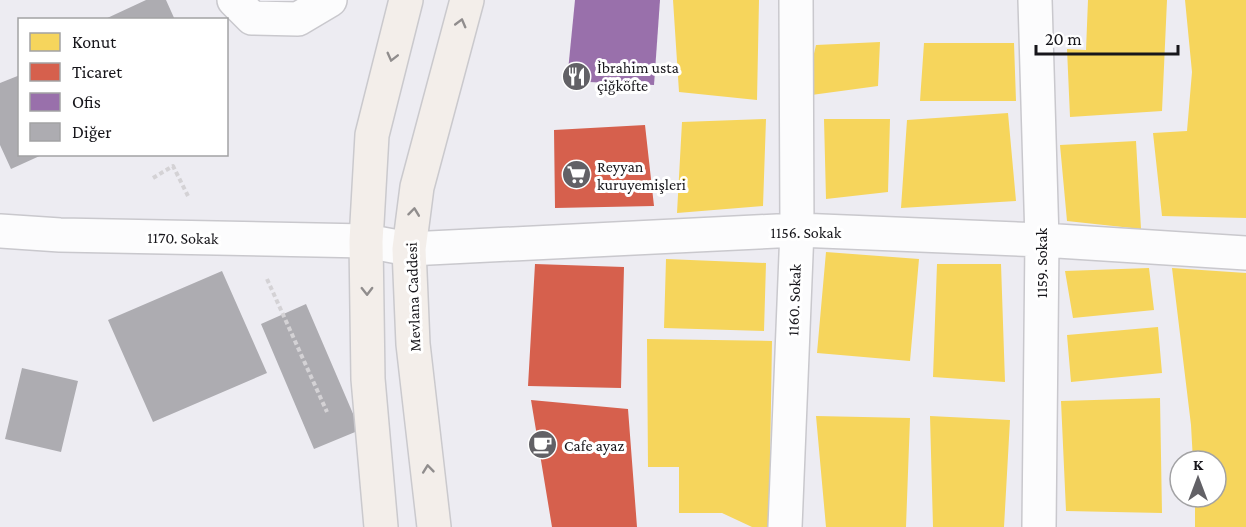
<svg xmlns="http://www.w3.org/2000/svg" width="1246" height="527" viewBox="0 0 1246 527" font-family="'Crimson Pro',serif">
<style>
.homes{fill:#f6d55c}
.shops{fill:#d6604d}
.offices{fill:#9970ab}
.building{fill:#adacb1}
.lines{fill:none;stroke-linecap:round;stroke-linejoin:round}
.minor-casing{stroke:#c9c8cd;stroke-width:36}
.major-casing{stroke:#cac9cd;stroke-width:36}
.path{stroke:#d4d2d5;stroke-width:4;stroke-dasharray:4.5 3;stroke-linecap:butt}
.minor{stroke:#fcfcfd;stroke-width:33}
.major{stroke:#f3eeea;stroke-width:33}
.oneway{stroke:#908d8d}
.labels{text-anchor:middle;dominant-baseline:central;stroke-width:6;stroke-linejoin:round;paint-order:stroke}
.poi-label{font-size:16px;fill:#17161b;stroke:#fff;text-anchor:start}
.street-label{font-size:16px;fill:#17161b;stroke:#fff}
</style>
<rect width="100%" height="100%" fill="#edecf2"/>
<path class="homes" d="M673 0H759L757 100 679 92Z
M1088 0H1167L1162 111 1070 117 1067 49 1086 50Z
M1185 0H1246V218L1162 216 1153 133 1187 131 1192 72Z
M880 42 878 86 804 96 816 45Z
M924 43H1014L1016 101H920Z
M1008 113 1016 201 901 208 907 120Z
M766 119 763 206 677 213 682 122Z
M824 119H890L888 192 826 199Z
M1136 141 1141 229 1067 221 1060 145Z
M826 252 919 259 910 361 817 353Z
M666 259 766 263 764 331 664 328Z
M937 264H1001L1005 382 933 377Z
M1149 268 1154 310 1073 318 1065 271Z
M1172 268 1246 273V527H1195V497H1216V461H1193L1191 425Z
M1158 327 1162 373 1071 382 1067 335Z
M647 339 772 341 769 527H752L722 513H679V467H648Z
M1160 398 1162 513 1066 511 1061 401Z
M816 416 910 418 906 527H826Z
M930 416 1010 420 1004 527H933Z"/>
<path class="shops" d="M645 125 654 206 555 208 554 130Z
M535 264 624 267 621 388 528 386Z
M531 400 628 409 637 527H552Z"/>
<path class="offices" d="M575 0H660L654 85 567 81Z"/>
<path class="building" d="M146 0H166L175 20H103Z
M20 75V154H44L11 169 0 145V83Z
M222 271 267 373 153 422 108 320Z
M306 304 360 430 314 449 261 324Z
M22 368 78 381 61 452 5 439Z"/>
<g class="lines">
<defs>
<path id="minor" d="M234 0 252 18 298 19 330 0
M1035 0 1042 240 1039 527
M0 231 60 235 366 241 409 249 797 230 1042 240 1246 253
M785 527 797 230 796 0"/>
<path id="major" d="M381 527 368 379 366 241 372 135 406 0
M434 527 413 344 409 249 417 187 467 0"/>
</defs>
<use href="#minor" class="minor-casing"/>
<use href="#major" class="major-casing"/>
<path class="path" d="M153 178 173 166 188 196
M267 279 327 412"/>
<use href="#minor" class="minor"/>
<use href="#major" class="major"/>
</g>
<defs><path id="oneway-chevron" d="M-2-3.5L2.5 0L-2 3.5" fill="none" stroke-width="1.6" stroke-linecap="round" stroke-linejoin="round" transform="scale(1.5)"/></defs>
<g class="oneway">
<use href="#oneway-chevron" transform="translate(461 23) rotate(-75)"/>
<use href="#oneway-chevron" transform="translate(392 57) rotate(104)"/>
<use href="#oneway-chevron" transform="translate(414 212) rotate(-83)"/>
<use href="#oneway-chevron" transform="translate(367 291) rotate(89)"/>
<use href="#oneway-chevron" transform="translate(428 469) rotate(-96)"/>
</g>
<defs>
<symbol id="restaurant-disc" viewBox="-11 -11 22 22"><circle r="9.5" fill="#626166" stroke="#fff"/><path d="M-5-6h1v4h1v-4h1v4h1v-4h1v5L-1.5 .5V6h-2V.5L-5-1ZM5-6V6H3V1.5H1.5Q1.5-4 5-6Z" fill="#fff"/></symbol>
<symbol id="supermarket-disc" viewBox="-11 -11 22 22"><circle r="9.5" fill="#626166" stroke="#fff"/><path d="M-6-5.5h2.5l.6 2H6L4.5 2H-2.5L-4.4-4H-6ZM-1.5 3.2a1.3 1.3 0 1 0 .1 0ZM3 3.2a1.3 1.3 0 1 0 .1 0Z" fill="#fff"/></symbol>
<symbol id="cafe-disc" viewBox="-11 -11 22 22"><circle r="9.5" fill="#626166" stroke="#fff"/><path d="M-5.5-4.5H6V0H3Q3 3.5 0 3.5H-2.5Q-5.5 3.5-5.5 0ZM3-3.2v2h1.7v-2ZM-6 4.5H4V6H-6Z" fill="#fff"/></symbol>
</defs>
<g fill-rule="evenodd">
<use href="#restaurant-disc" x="560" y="60" width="33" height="33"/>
<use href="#supermarket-disc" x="560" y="158" width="33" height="33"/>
<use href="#cafe-disc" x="526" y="428" width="33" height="33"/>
</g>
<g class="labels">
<g class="poi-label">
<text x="597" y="67">İbrahim usta<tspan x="597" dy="18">çiğköfte</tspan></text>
<text x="597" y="166">Reyyan<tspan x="597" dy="18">kuruyemişleri</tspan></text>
<text x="564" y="445">Cafe ayaz</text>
</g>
<g class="street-label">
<text x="806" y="232">1156. Sokak</text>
<text transform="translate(183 238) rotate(1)">1170. Sokak</text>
<text transform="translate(1041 263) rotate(-90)">1159. Sokak</text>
<text transform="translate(413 297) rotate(-92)">Mevlana Caddesi</text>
<text transform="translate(794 300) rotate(-88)">1160. Sokak</text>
</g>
</g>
<rect x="18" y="18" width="210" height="138" fill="#ffffff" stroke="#a2a2a4" stroke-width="1.5"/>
<rect x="30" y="33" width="30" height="18" fill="#f6d55c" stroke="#a2a2a4" stroke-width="1.5"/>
<text x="72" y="48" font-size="18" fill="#17161b">Konut</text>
<rect x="30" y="63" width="30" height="18" fill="#d6604d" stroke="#a2a2a4" stroke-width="1.5"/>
<text x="72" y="78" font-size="18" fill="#17161b">Ticaret</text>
<rect x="30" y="93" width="30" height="18" fill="#9970ab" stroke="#a2a2a4" stroke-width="1.5"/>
<text x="72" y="108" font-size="18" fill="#17161b">Ofis</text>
<rect x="30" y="123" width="30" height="18" fill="#adacb1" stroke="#a2a2a4" stroke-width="1.5"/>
<text x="72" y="138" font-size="18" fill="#17161b">Diğer</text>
<g transform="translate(1198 479)"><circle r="28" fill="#ffffff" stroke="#a2a2a4" stroke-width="1.5"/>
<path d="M0-4.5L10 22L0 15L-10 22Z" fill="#626166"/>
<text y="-9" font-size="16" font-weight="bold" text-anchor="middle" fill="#17161b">K</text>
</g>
<path d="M1036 45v9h142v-9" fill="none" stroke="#17161b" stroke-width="3"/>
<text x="1045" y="45" font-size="18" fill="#17161b" stroke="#ffffff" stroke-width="4.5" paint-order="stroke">20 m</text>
</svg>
